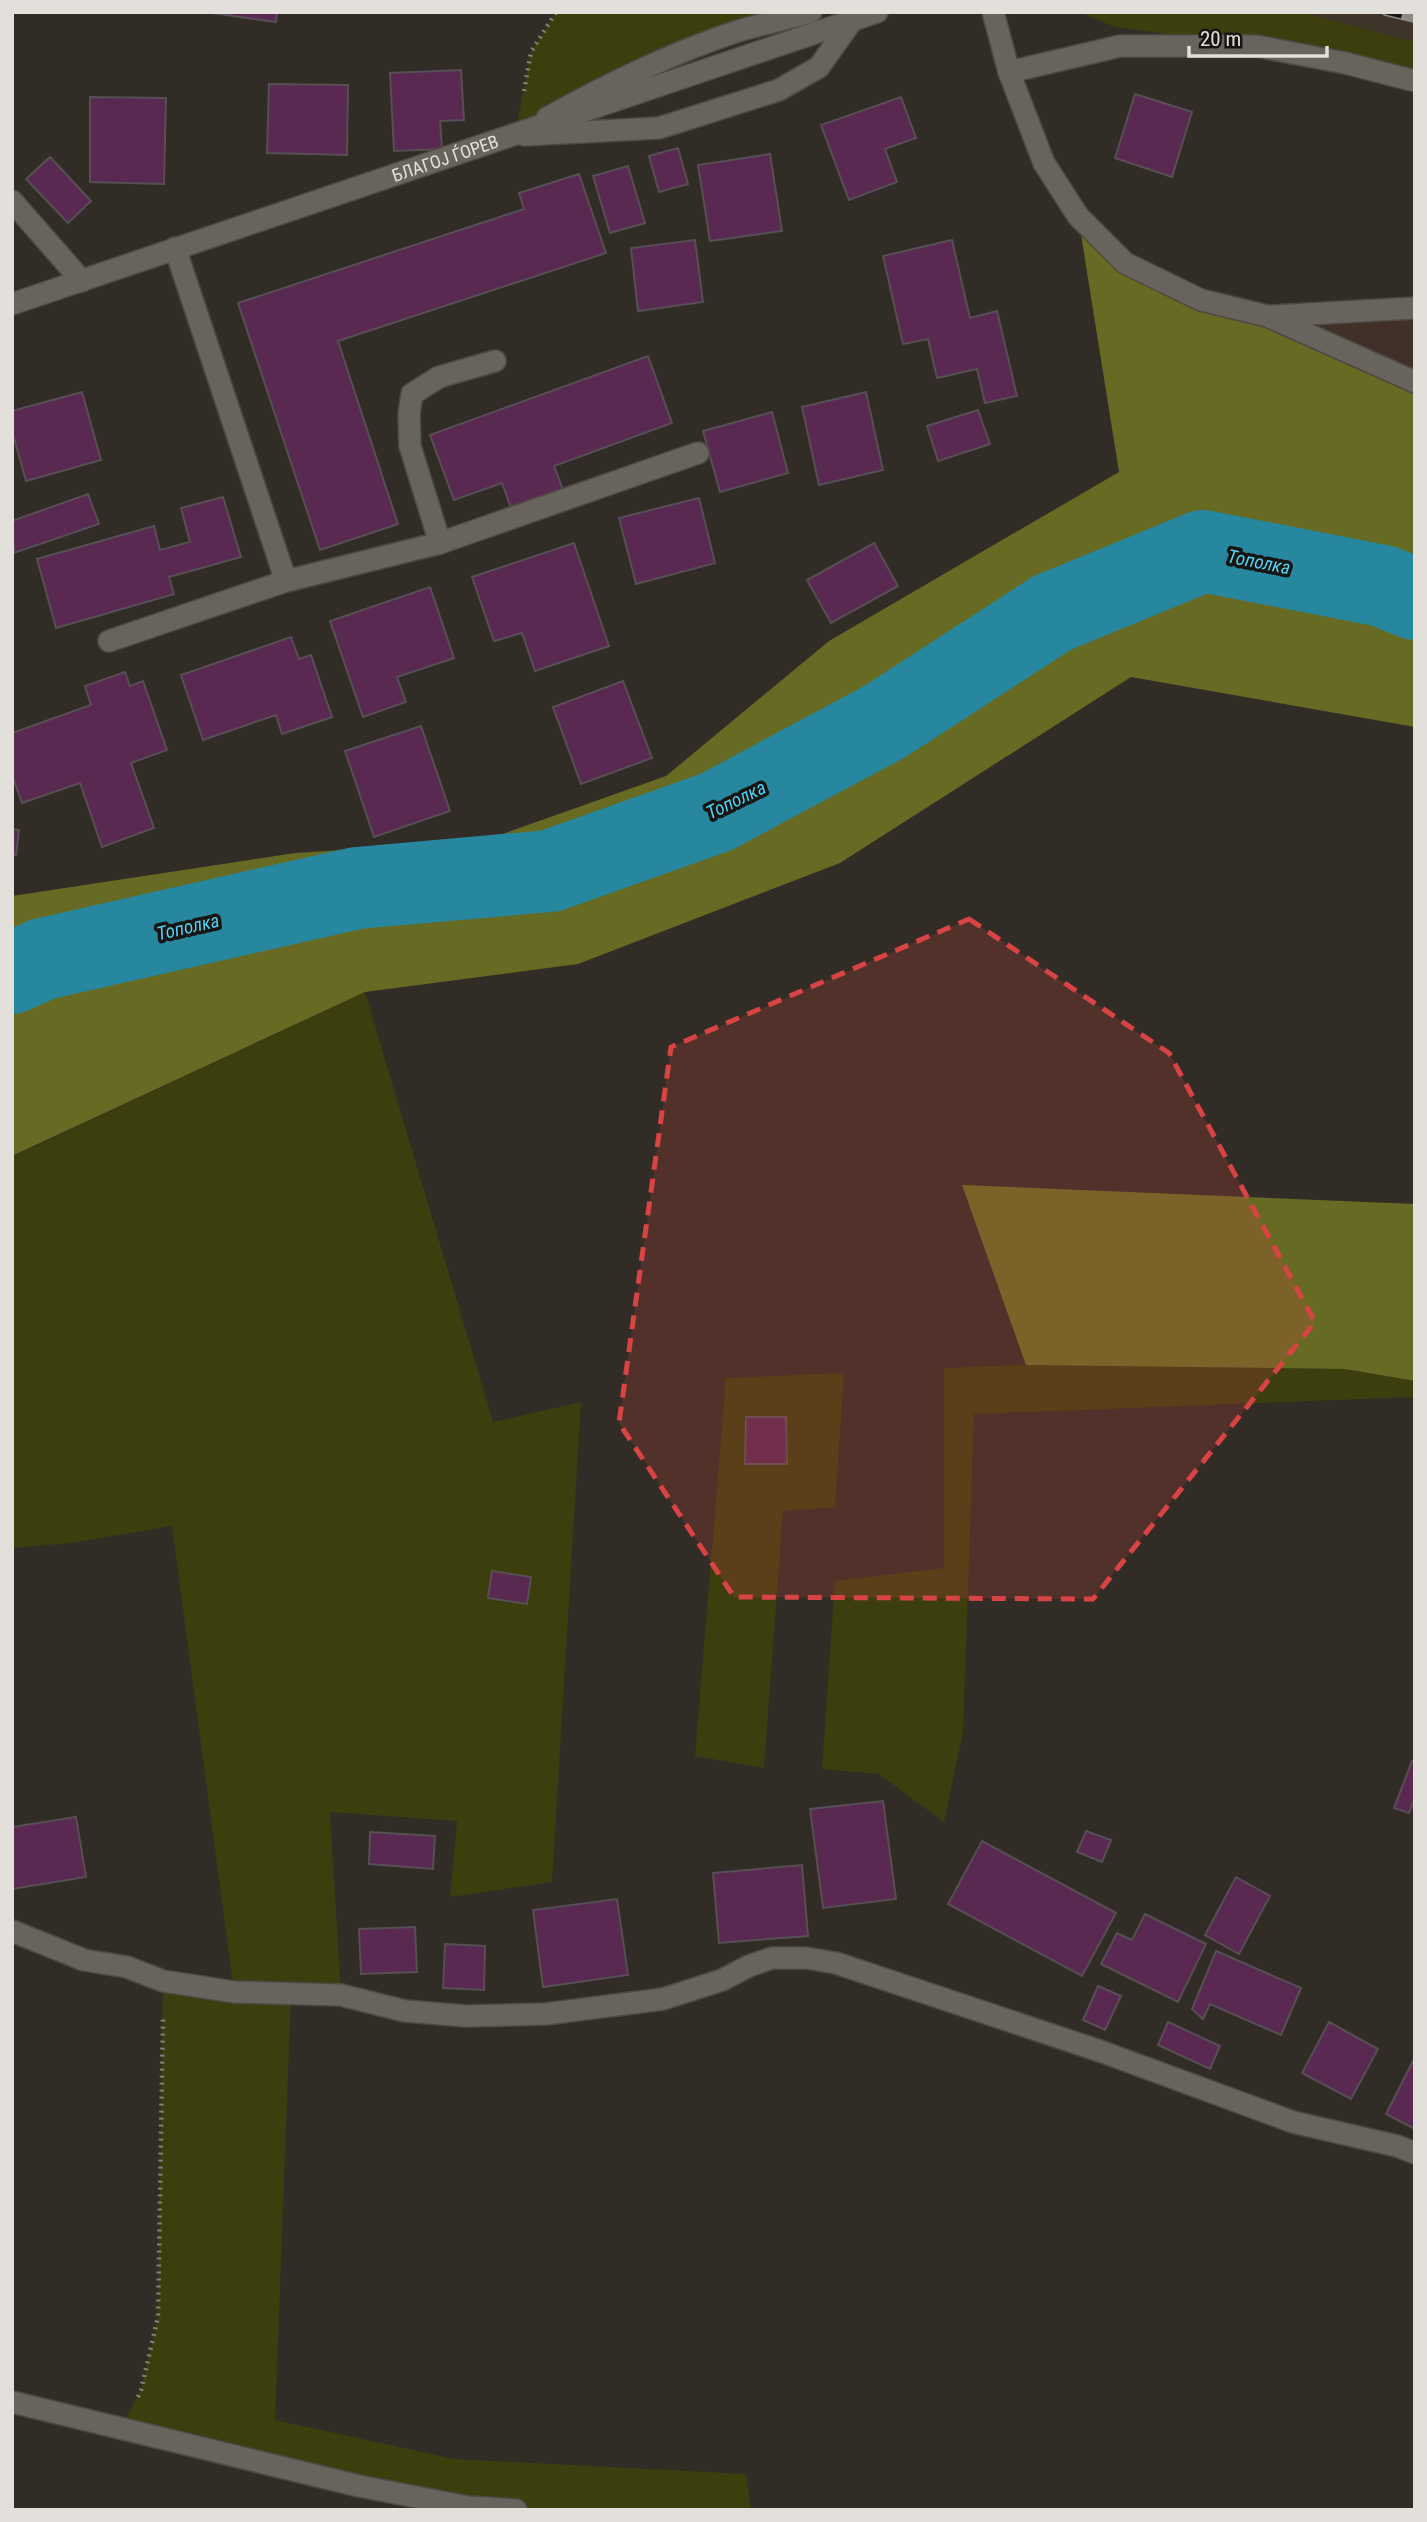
<svg xmlns="http://www.w3.org/2000/svg" width="1427" height="2522" viewBox="0 0 1427 2522" font-family="'Roboto Condensed',sans-serif">
<style>
.built{fill:#3e342a}
.industrial{fill:#413027}
.green{fill:#3c3e0e}
.forest{fill:#666a23}
.lines{fill:none;stroke-linecap:round;stroke-linejoin:round}
.river{stroke:#27879f;stroke-width:82}
.building{fill:#5a2951;stroke:#564f54;stroke-width:2}
.lane-casing{stroke:#4e4944;stroke-width:24}
.street-casing{stroke:#4e4944;stroke-width:24}
.secondary-casing{stroke:#4e4944;stroke-width:24}
.path{stroke:#837f7a;stroke-width:4.5;stroke-dasharray:2 5;stroke-linecap:butt}
.lane{stroke:#68635c;stroke-width:21}
.street{stroke:#68635c;stroke-width:21}
.secondary{stroke:#68635c;stroke-width:21}
.rail-casing{stroke:#8e8a85;stroke-width:8}
.rail{stroke:#171512;stroke-width:5;stroke-dasharray:16;stroke-linecap:butt}
.marked{fill:#d84443;fill-opacity:0.2;stroke:#d84443;stroke-width:5;stroke-dasharray:14 9;stroke-linejoin:round}
.labels{text-anchor:middle;dominant-baseline:central;stroke-width:7;stroke-linejoin:round;paint-order:stroke}
.street-label{font-size:18px;fill:#e3e0dc;stroke:#171512}
.water-label{font-size:19px;font-style:italic;fill:#4ed2f5;stroke:#171512}
</style>
<rect width="100%" height="100%" fill="#312c26"/>
<path class="built" d="M1300 12H1415V42Z"/>
<path class="industrial" d="M1415 308V382L1267 316Z"/>
<path class="green" d="M556 12H811L738 31 515 135 531 52Z
M1079 12H1300L1415 42V81L1256 46 1115 27Z
M365 992 493 1422 581 1402 552 1882 450 1897 457 1821 330 1812 341 1995H291L275 2420 454 2459 746 2474 751 2510H516L120 2429 141 2390 158 2317 163 1981 234 1992 172 1526 71 1543 12 1548V1157Z
M1026 1365 1345 1369 1415 1381V1397L974 1414 963 1733 944 1822 879 1774 822 1769 835 1581 944 1568V1368Z
M844 1373 835 1507 783 1511 764 1768 695 1756 726 1378Z"/>
<path class="forest" d="M1078 216 1125 263 1415 382V727L1131 677 840 863 578 964 365 992 12 1156V896L295 853 483 841 666 776 829 641 1119 472Z
M962 1185 1415 1204V1381L1345 1369 1026 1365Z"/>
<g class="lines">
<path class="river" d="M12 973 43 959 357 888 550 871 716 812 884 722 1052 613 1203 551 1383 586 1415 599"/>
</g>
<path class="building" d="M205 12H277L276 22Z
M461 70 464 120 440 121 442 149 394 151 390 73Z
M269 84 348 85 347 155 267 153Z
M1135 94 1192 112 1172 177 1115 158Z
M90 97 166 98 164 184 90 182Z
M901 97 916 138 885 149 897 182 849 200 821 125Z
M678 148 688 184 659 192 649 156Z
M770 154 782 231 710 241 698 165Z
M50 157 91 201 68 223 26 179Z
M628 166 645 223 610 233 593 176Z
M579 174 606 253 338 341 398 524 320 550 238 303 524 209 519 193Z
M695 240 703 302 638 311 631 248Z
M952 240 970 318 997 311 1017 396 985 403 977 369 937 378 928 339 903 344 883 256Z
M648 356 672 423 554 466 564 492 512 511 502 483 454 500 430 435Z
M82 392 101 460 26 481 12 431V411Z
M866 392 883 470 819 485 802 407Z
M978 410 990 444 938 461 927 426Z
M772 412 788 473 720 492 703 431Z
M88 494 99 524 14 553 12 521Z
M223 497 241 557 169 577 174 594 56 628 37 559 154 526 160 550 190 542 181 508Z
M699 498 715 563 636 584 619 518Z
M574 543 609 646 535 671 522 633 494 641 472 577Z
M874 543 898 586 831 623 807 580Z
M430 587 454 658 397 677 406 702 363 717 330 621Z
M291 637 299 659 311 655 332 717 282 734 276 715 203 740 181 675Z
M125 672 130 686 143 681 167 750 131 763 154 828 102 847 80 783 22 803 12 775V733L91 705 85 686Z
M623 681 652 758 581 784 553 707Z
M421 726 450 811 374 837 345 751Z
M12 829 19 830 16 855H12Z
M746 1417H786L787 1464H745Z
M492 1571 531 1577 527 1604 488 1598Z
M1412 1761 1415 1762V1797L1409 1813 1394 1808Z
M883 1801 896 1899 823 1908 810 1809Z
M76 1817 86 1877 12 1889V1827Z
M1086 1831 1111 1840 1102 1862 1077 1852Z
M370 1832 435 1836 433 1869 369 1864Z
M982 1841 1116 1913 1082 1976 948 1904Z
M802 1865 808 1936 719 1943 713 1873Z
M1236 1877 1270 1896 1239 1954 1205 1935Z
M617 1899 628 1975 543 1987 533 1910Z
M1145 1914 1206 1944 1178 2002 1101 1964 1117 1933 1132 1940Z
M415 1927 417 1972 361 1974 359 1929Z
M445 1944 485 1946 484 1990 443 1988Z
M1216 1951 1301 1988 1281 2035 1210 2004 1203 2019 1192 2009Z
M1098 1986 1121 1996 1105 2030 1083 2020Z
M1168 2022 1220 2046 1210 2069 1158 2045Z
M1329 2022 1378 2049 1351 2099 1302 2073Z
M1415 2057V2129L1386 2114Z"/>
<g class="lines">
<defs>
<path id="lane" d="M1009 72 1120 46H1256L1345 63 1415 81
M547 118C608 84 671 53 738 31 762 24 787 19 811 12
M524 135 659 128 779 90 819 67 851 22
M1267 316 1415 382
M1273 316 1415 308
M440 543 410 446 409 414 412 394 439 377 495 361"/>
<path id="street" d="M993 12 1009 72 1044 163 1078 216 1125 263 1201 300 1267 316
M12 201 82 281
M175 248 286 581
M109 641 286 581 440 543 698 453
M12 1931 84 1960 127 1967 163 1981 234 1992 341 1995 405 2011 466 2016 546 2014 663 1999 722 1980 749 1966 772 1958H806L836 1963 1100 2051 1293 2122 1397 2146 1415 2153
M12 2402 359 2486 468 2507 516 2510"/>
<g id="secondary">
<path id="s1" d="M12 304 877 12"/>
</g>
</defs>
<use href="#lane" class="lane-casing"/>
<use href="#street" class="street-casing"/>
<use href="#secondary" class="secondary-casing"/>
<path class="path" d="M524 91 531 52 556 12
M138 2397 141 2390 158 2317 163 2016"/>
<use href="#lane" class="lane"/>
<use href="#street" class="street"/>
<use href="#secondary" class="secondary"/>
<defs>
<path id="rail" d="M1386 12 1415 19"/>
</defs>
<use href="#rail" class="rail-casing"/>
<use href="#rail" class="rail"/>
</g>
<path class="marked" d="M969 919 1169 1053 1315 1322 1093 1599 734 1597 619 1423 671 1047Z"/>
<g class="labels">
<g class="street-label">
<text stroke="none"><textPath href="#s1" startOffset="457">БЛАГОЈ ЃОРЕВ</textPath></text>
</g>
<g class="water-label">
<text transform="translate(1259 562) rotate(11)">Тополка</text>
<text transform="translate(736 800) rotate(-26)">Тополка</text>
<text transform="translate(188 927) rotate(-13)">Тополка</text>
</g>
</g>
<rect width="1427" height="2522" fill="none" stroke="#e3e0dc" stroke-width="28"/>
<path d="M1189 46v10h138v-10" fill="none" stroke="#e3e0dc" stroke-width="3.5"/>
<text x="1200" y="46" font-size="21" fill="#e3e0dc" stroke="#171512" stroke-width="5" paint-order="stroke">20 m</text>
</svg>
